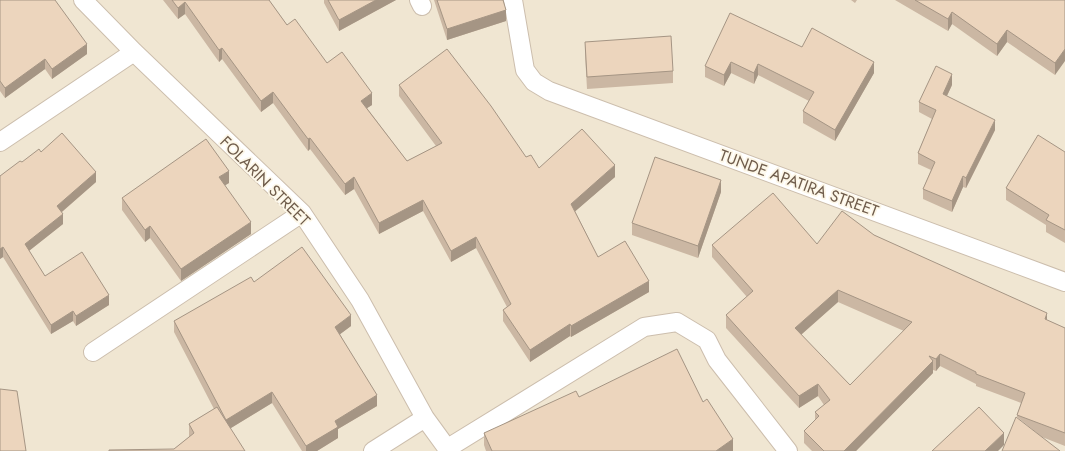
<svg xmlns="http://www.w3.org/2000/svg" width="1065" height="451" viewBox="0 0 1065 451" font-family="Jost,sans-serif">
<style>
.residential{fill:#f0e6d2}
.lines{fill:none;stroke-linecap:round;stroke-linejoin:round}
.minor-casing{stroke:#ccbead;stroke-width:20}
.minor{stroke:#fff;stroke-width:18}
.wall{fill:#cbb7a3;fill-rule:evenodd}
.shaded-wall{fill:#a59584}
.building{fill:#ecd5bd;stroke:#a59584;fill-rule:evenodd}
.labels{text-anchor:middle;dominant-baseline:central;stroke-width:3.5;stroke-linejoin:round;paint-order:stroke}
.street-label{font-size:16px;fill:#6f5c4b;stroke:#fdf7e8}
</style>
<rect width="100%" height="100%" fill="#faf3e3"/>
<path class="residential" d="M0 0H1065V451H0Z"/>
<g class="lines">
<defs>
<path id="minor" d="M83 0 134 52 302 213 360 300 425 418 449 451
M419 0 422 6
M513 0 525 70 534 82 549 91 1065 282
M0 142 134 52
M93 352 302 213
M448 448 644 327 677 322 707 340 717 360 788 451
M373 451 425 418"/>
</defs>
<use href="#minor" class="minor-casing"/>
<use href="#minor" class="minor"/>
</g>
<path class="wall" d="M0 0 87 54 52 79 45 69 5 98 0 91Z
M163 0H269L287 25 372 105 367 108 407 161 436 146 399 96V85L526 157 539 168 615 177 575 211 598 257 649 292 571 337 570 336 530 362 503 321V310L507 307 476 248 451 262 423 211 379 234 354 189 345 195 310 149 308 151 273 103 261 112 222 59 219 62 185 14 178 19Z
M324 0H396L339 31 324 3Z
M434 0H503L506 21 447 40Z
M851 0H857L855 3Z
M895 0H1065L1055 75 1007 42 997 56 952 24 948 31Z
M585 42 673 71V83L587 89 585 54Z
M802 47 874 73 835 141 803 123V111L809 101 758 75 754 84 731 73 724 86 705 77V66Z
M952 85 947 96 995 130 966 188 963 187 952 212 923 199V189L931 170 918 164V153L932 119 919 112V102Z
M41 152 96 182 62 212 63 224 29 251 45 276 109 305 76 326 73 321 51 334 3 257 0 259V176Z
M1065 152V243L1046 232V225L1006 200V188Z
M229 183 225 185 251 234 181 281 150 238 145 242 122 210V198Z
M721 192 698 258 632 235V223Z
M874 235 1047 320 1065 328V446L1042 437 1017 417V415L1021 403 976 386V384L940 366 936 371 933 370V373L856 451H812L804 443V431L815 420V412L824 405 818 396 799 408 726 328V315L747 297 712 257V245L817 244ZM838 302 904 331 850 385 801 335Z
M254 282 351 326 340 334 377 406 338 429V438L317 451H302L272 403 231 428 174 449 189 437V424L214 409 174 332V321Z
M579 397 703 402 733 451H486L484 445V433Z"/>
<path class="shaded-wall" d="M376 0H396L339 31V20Z
M185 2V14L178 19V8Z
M506 10V21L447 40V29Z
M952 12V24L948 31V19Z
M1007 30V42L997 56V44Z
M87 44V54L52 79V69Z
M222 48V59L219 62V50Z
M1065 49V61L1055 75V63Z
M45 59V69L5 98V88Z
M731 62V73L724 86V75Z
M874 62V73L835 141V130Z
M758 64V75L754 84V73Z
M952 74V85L943 104V94Z
M273 92V103L261 112V101Z
M372 93V105L361 112V101Z
M995 120V130L966 188V178Z
M310 138V149L308 151V139Z
M615 165V177L571 215V204Z
M229 171V183L219 189V177Z
M96 172V182L57 216V206Z
M963 176V187L952 212V201Z
M354 177V189L345 195V184Z
M721 180V192L698 258V246Z
M423 200V211L379 234V223Z
M63 214V224L25 254V244Z
M251 222V234L181 281V269Z
M150 226V238L145 242V230Z
M476 237V248L451 262V251Z
M3 247V257L0 259V249Z
M649 281V292L571 337V326Z
M838 290V302L795 340V328Z
M109 295V305L76 326V316Z
M73 311V321L51 334V325Z
M1047 313V325L1045 319Z
M351 315V326L335 338V327Z
M570 324V336L530 362V350Z
M940 354V366L936 371V359Z
M933 361V373L856 451H844Z
M818 384V396L799 408V396Z
M272 392V403L226 431V420Z
M377 395V406L338 429V438L317 451H306V446L335 421Z
M1004 433V445L998 451H985Z
M733 439V451H716Z"/>
<path class="building" d="M0 0H55L87 44 52 69 45 59 5 88 0 81Z
M172 0H269L287 25 295 19 327 63 342 52 372 93 361 101 407 161 442 143 399 85 447 49 491 106 526 157 531 155 539 168 582 129 615 165 571 204 598 257 625 241 649 281 571 326 570 324 530 350 503 310 511 304 476 237 451 251 423 200 379 223 354 177 345 184 310 138 308 139 273 92 261 101 222 48 219 50 185 2 178 8Z
M328 0H376L339 20Z
M437 0H503L506 10 447 29Z
M915 0H1065V49L1055 63 1007 30 997 44 952 12 948 19Z
M730 13 802 47 812 28 874 62 835 130 803 111 814 92 758 64 754 73 731 62 724 75 705 66Z
M671 36 673 71 587 77 585 42Z
M936 66 952 74 943 94 995 120 966 178 963 176 952 201 923 189 935 162 918 153 936 110 919 102Z
M62 133 96 172 57 206 63 214 25 244 45 276 82 252 109 295 76 316 73 311 51 325 3 247 0 249V176L20 161 22 162 39 149 41 152Z
M1038 135 1065 152V230L1046 220 1049 215 1006 188Z
M206 139 229 171 219 177 251 222 181 269 150 226 145 230 122 198Z
M655 157 721 180 698 246 632 223Z
M773 193 817 244 842 211 874 235 1047 313 1045 319 1065 328V433L1017 415 1025 393 976 374V372L940 354 936 359 929 356 933 361 844 451H824L804 431 819 416 815 412 830 400 818 384 799 396 726 315 753 291 712 245ZM838 290 912 322 850 385 795 328Z
M302 247 351 315 335 327 377 395 335 421 338 427 306 446 272 392 226 420 174 321 251 277 254 282Z
M677 349 703 402 707 399 733 439 716 451H492L484 433 576 391 579 397Z
M0 389 17 391 26 451H0Z
M217 407 245 451H109V450L174 449 194 433 189 424Z
M979 407 1004 433 985 451H932Z
M1016 417 1060 451H1002Z"/>
<g class="labels">
<g class="street-label">
<text transform="translate(265 181) rotate(45)">FOLARIN STREET</text>
<text transform="translate(799 183) rotate(20)">TUNDE APATIRA STREET</text>
</g>
</g>
</svg>
